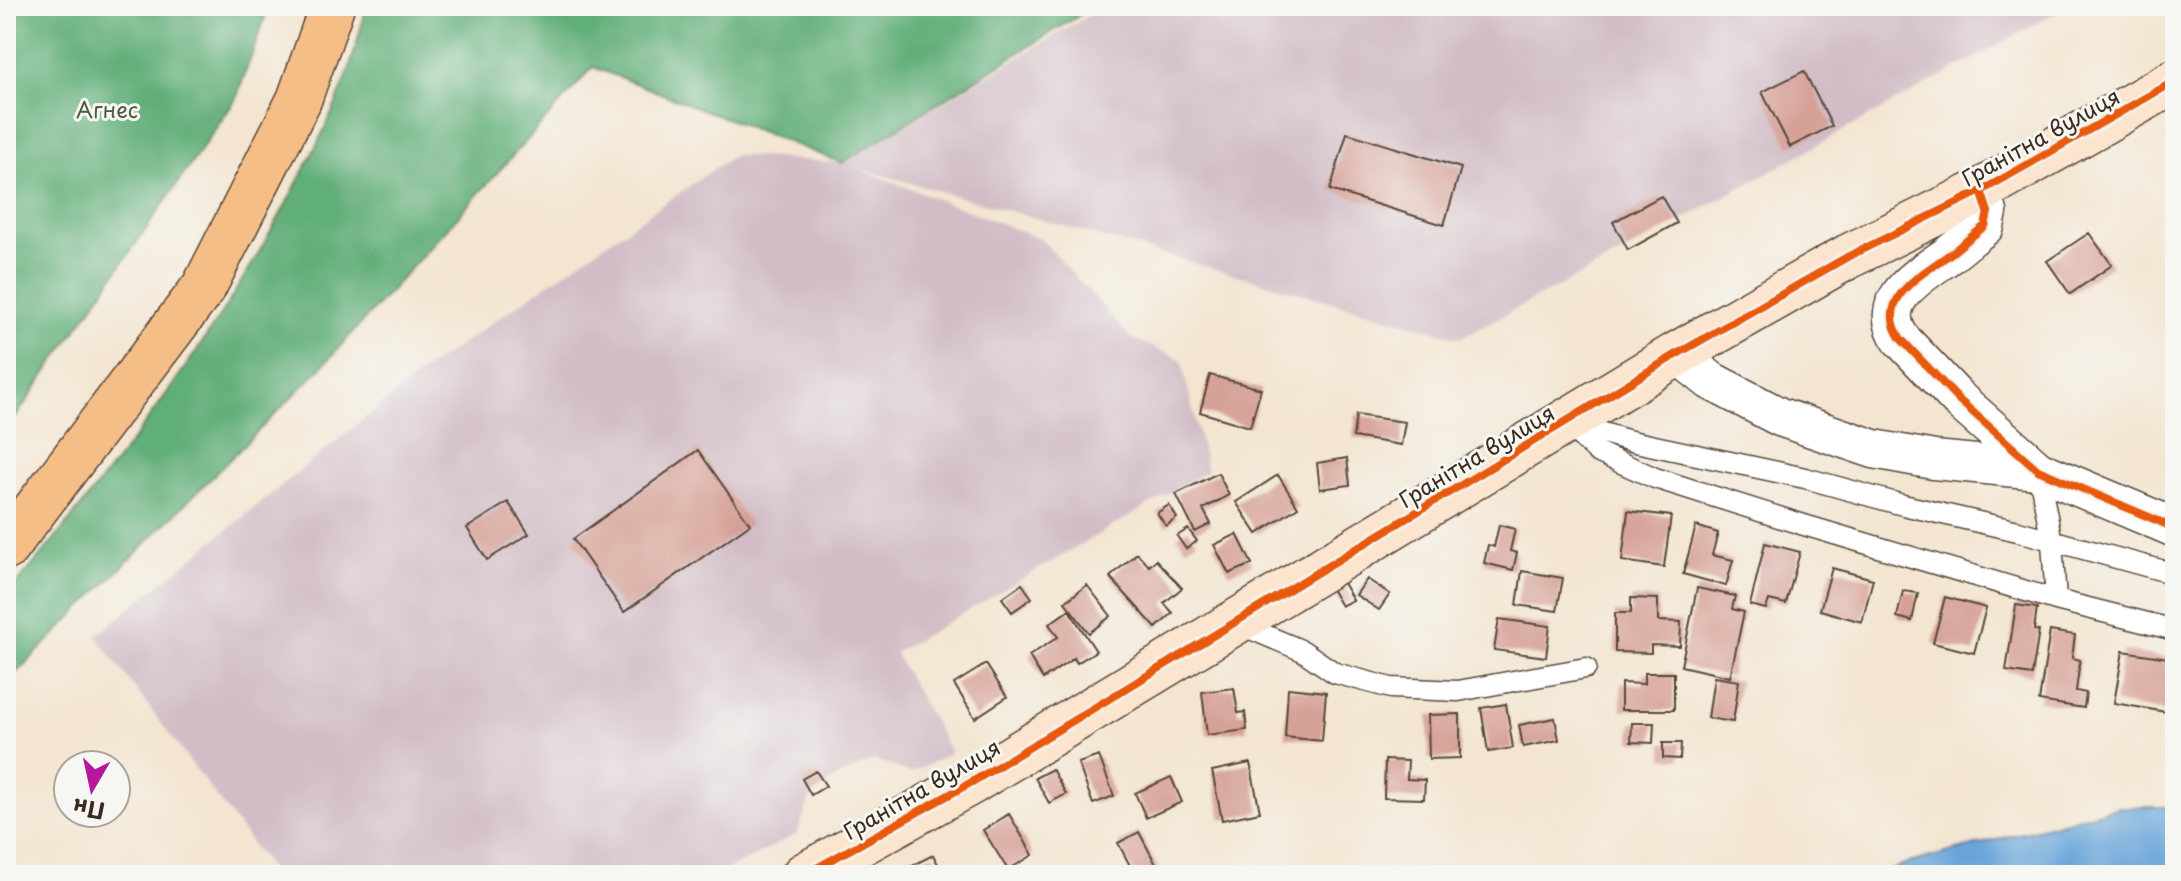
<svg xmlns="http://www.w3.org/2000/svg" width="2181" height="881" viewBox="0 0 2181 881" font-family="'Playpen Sans',sans-serif">
<style>
.industrial{fill:#d2bdc6}
.forest{fill:#60ae78;stroke:#4e6c4b;stroke-width:2}
.water{fill:#67a4d9;stroke:#51677c;stroke-width:2}
.lines{fill:none;stroke-linecap:round;stroke-linejoin:round}
.river{stroke:#67a4d9;stroke-width:58}
.building{fill:#d6a197}
.lane-casing{stroke:#574639;stroke-width:23}
.street-casing{stroke:#574639;stroke-width:41}
.secondary-casing{stroke:#574639;stroke-width:47}
.highway-casing{stroke:#574639;stroke-width:47}
.lane{stroke:#fff;stroke-width:20}
.street{stroke:#fff;stroke-width:38}
.secondary{stroke:#fbe5cf;stroke-width:44}
.highway{stroke:#f6be87;stroke-width:44}
.cycleway-casing{stroke:#f6f6f2;stroke-width:13}
.cycleway{stroke:#e8590c;stroke-width:8}
.labels{text-anchor:middle;dominant-baseline:central;stroke-width:6;stroke-linejoin:round;paint-order:stroke}
.park-label{font-size:22px;fill:#4c5a3f;stroke:#f6f6f2}
.street-label{font-size:22px;fill:#3b2a1e;stroke:#f6f6f2}
</style>
<rect width="100%" height="100%" fill="#f6f6f2"/>
<filter id="ink" filterUnits="userSpaceOnUse"><feTurbulence type="fractalNoise" baseFrequency=".0125" numOctaves="2"/><feDisplacementMap in="SourceGraphic" scale="16" xChannelSelector="R" yChannelSelector="G"/><feConvolveMatrix kernelMatrix="1 2 1 2 8 2 1 2 1" color-interpolation-filters="sRGB"/></filter>
<filter id="wash" filterUnits="userSpaceOnUse"><feTurbulence type="fractalNoise" baseFrequency=".006" numOctaves="4" result="noise"/><feDisplacementMap in="SourceGraphic" scale="32" xChannelSelector="R" yChannelSelector="G"/><feGaussianBlur stdDeviation="1.8" result="paint"/><feColorMatrix in="noise" values="0 0 0 0 0 0 0 0 0 0 0 0 0 0 0 0 0 1.4 0 .05"/><feComposite in="paint" operator="in"/></filter>
<g filter="url(#wash)">
<rect width="100%" height="100%" fill="#f3e5d0"/>
<path class="industrial" d="M1104 6H2068L1628 250 1460 338 854 167 1041 239 1131 338 1181 359 1207 471 895 653 951 753 911 773 874 760 837 777 811 795 797 834 717 875H275L96 636 428 367 734 155 842 163Z"/>
<path class="forest" d="M6 6H269L236 99 6 431Z
M367 6H1094L842 163 593 67 316 373 6 683V597C109 476 208 348 284 208 306 166 331 120 347 76 355 53 360 29 367 6Z"/>
<path class="water" d="M2119 807H2175V869L2158 875H1883L1901 865Z"/>
<g class="lines">
<path class="river" d="M2139 875 2150 872H2175"/>
</g>
<g id="blocks">
<path class="building" d="M1804 71 1832 126 1790 147 1762 92Z
M1347 133 1461 168 1444 225 1330 190Z
M1661 196 1677 223 1628 250 1613 222Z
M2089 233 2112 265 2070 294 2047 261Z
M1210 375 1261 389 1250 427 1200 412Z
M1356 415 1405 422 1401 445 1353 437Z
M698 450 750 524 624 612 573 539Z
M1347 458 1350 485 1320 489 1317 463Z
M1218 473 1229 495 1203 509 1211 524 1195 532 1176 494Z
M1278 475 1298 507 1257 534 1236 502Z
M508 502 529 534 487 560 467 528Z
M1169 505 1177 518 1166 526 1157 513Z
M1628 511 1671 516 1664 567 1622 561Z
M1499 525 1515 529 1510 551 1517 553 1513 570 1484 563 1488 545 1494 547Z
M1696 526 1718 533 1712 555 1733 560 1726 586 1683 574Z
M1188 529 1197 541 1186 549 1177 536Z
M1237 534 1252 564 1229 574 1214 545Z
M1765 543 1800 552 1786 604 1769 600 1766 609 1750 605Z
M1137 553 1149 566 1156 560 1182 588 1164 603 1173 613 1156 628 1110 577Z
M1832 568 1873 579 1862 622 1820 610Z
M1522 571 1563 578 1557 611 1517 605Z
M1367 579 1390 594 1379 610 1356 595Z
M1343 583 1353 600 1341 606 1331 589Z
M1022 584 1032 598 1012 612 1002 598Z
M1087 585 1111 616 1089 633 1065 602Z
M1697 588 1735 596 1732 609 1744 612 1730 677 1681 666Z
M1903 591 1918 593 1912 621 1897 617Z
M1945 597 1986 608 1974 653 1933 643Z
M1631 598 1658 599V621L1681 622 1680 646 1651 645V653L1615 652V613H1631Z
M2016 605 2037 608 2034 630 2039 631 2032 675 2006 671Z
M1069 610 1096 651 1077 663 1074 658 1043 679 1029 656 1058 637 1049 624Z
M1499 619 1550 626 1546 657 1494 650Z
M2050 631 2075 635 2072 658 2080 660 2076 691 2086 693 2084 708 2039 701Z
M2123 651 2175 659 2166 712 2114 703Z
M986 664 1007 697 975 718 954 684Z
M1644 673H1674V710H1621V683L1644 684Z
M1714 677 1739 681 1733 722 1708 718Z
M1234 688 1238 713 1245 712 1247 730 1207 735 1202 692Z
M1288 688 1326 692 1322 741 1285 737Z
M1506 704 1513 748 1488 752 1481 708Z
M1460 714V758L1429 759 1428 715Z
M1555 718 1559 740 1523 747 1519 725Z
M1632 723H1654L1653 743 1631 742Z
M1663 743H1681L1680 759 1663 758Z
M1099 756 1114 796 1093 804 1078 763Z
M1385 760 1408 761 1407 779 1425 780 1424 799 1384 798Z
M1250 763 1260 812 1222 820 1212 771Z
M1052 769 1066 794 1049 803 1035 778Z
M816 771 826 786 811 795 802 779Z
M1171 777 1182 802 1146 818 1135 793Z
M1009 814 1033 855 1008 870 983 830Z
M1139 832 1159 870 1149 875H1135L1118 843Z
M933 855 944 875H893Z"/>
</g>
</g>
<g filter="url(#ink)">
<use href="#blocks" fill-opacity="0" stroke="#574639" stroke-width="2"/>
<g class="lines">
<defs>
<path id="lane" d="M1565 422 1597 452 1655 478 1804 525 2056 600 2175 630
M1568 423 1631 441 1805 478 1903 505 2018 531 2175 574
M2038 470 2052 542 2056 600
M1234 622 1303 651 1335 673 1391 688 1458 691 1586 668"/>
<path id="street" d="M1981 191 1988 212 1985 226C1973 235 1962 245 1950 254 1923 274 1873 299 1901 339L1959 400 2038 470 2175 528
M1677 354 1711 381 1780 417 1874 449 1934 460 2038 470"/>
<path id="secondary" d="M804 875 972 782 1677 354 1849 256 1981 191 2175 81"/>
<path id="highway" d="M6 548 204 287 299 100 332 6"/>
</defs>
<use href="#lane" class="lane-casing"/>
<use href="#street" class="street-casing"/>
<use href="#secondary" class="secondary-casing"/>
<use href="#highway" class="highway-casing"/>
<use href="#lane" class="lane"/>
<use href="#street" class="street"/>
<use href="#secondary" class="secondary"/>
<use href="#highway" class="highway"/>
<defs>
<path id="cycleway" d="M1981 191 1988 212 1985 226C1973 235 1962 245 1950 254 1923 274 1873 299 1901 339L1959 400 2038 470 2175 528
M804 875 972 782 1677 354 1849 256 1981 191 2175 81"/>
</defs>
<use href="#cycleway" class="cycleway-casing"/>
<use href="#cycleway" class="cycleway"/>
</g>
</g>
<g class="labels">
<g class="park-label">
<text x="107" y="108">Агнес</text>
</g>
<g class="street-label">
<text transform="translate(2040 136) rotate(-29)">Гранітна вулиця</text>
<text transform="translate(1476 455) rotate(-31)">Гранітна вулиця</text>
<text transform="translate(921 788) rotate(-30)">Гранітна вулиця</text>
</g>
</g>
<rect width="2181" height="881" fill="none" stroke="#f6f6f2" stroke-width="32"/>
<g transform="translate(92 789) rotate(189)"><circle r="38" fill="#f6f6f2" stroke="#aba49d" stroke-width="2"/>
<path d="M0-6L14 30L0 20L-14 30Z" fill="#b5179e"/>
<text y="-12" font-size="22" font-weight="bold" text-anchor="middle" fill="#3b2a1e">Пн</text>
</g>
</svg>
